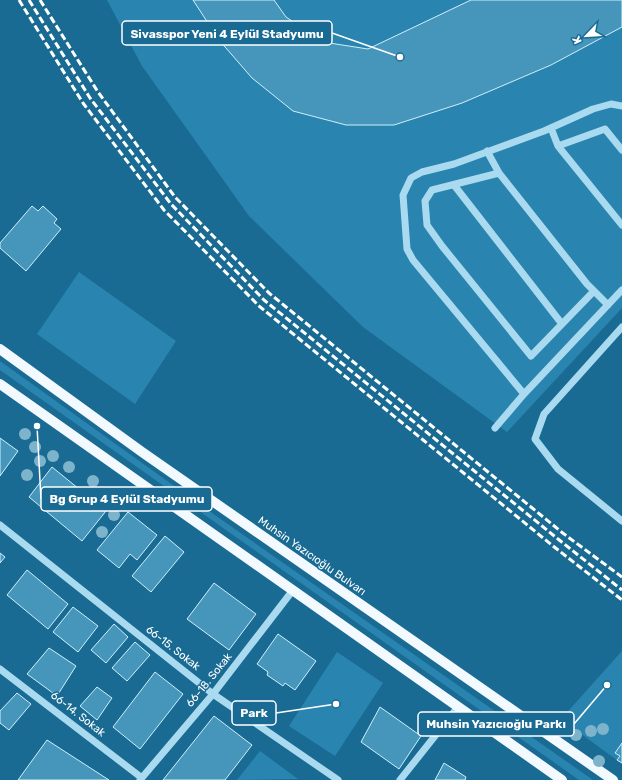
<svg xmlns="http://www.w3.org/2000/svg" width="622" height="780" viewBox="0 0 622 780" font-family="Rubik,sans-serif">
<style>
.green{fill:#2985af}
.building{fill:#4696bc;stroke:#d0eefb}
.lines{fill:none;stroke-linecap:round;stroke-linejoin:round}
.minor{stroke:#aadaef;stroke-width:7}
.major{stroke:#f2faff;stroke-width:10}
.rail{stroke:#fff;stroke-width:3;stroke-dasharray:7 3;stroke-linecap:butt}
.tree{fill:#7eb3cc}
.labels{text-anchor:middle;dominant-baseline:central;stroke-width:3;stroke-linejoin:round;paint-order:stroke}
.street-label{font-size:11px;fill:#fff;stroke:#196b93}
.leader{fill:none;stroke:#fff;stroke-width:1.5}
.callout-dot{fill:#fff;stroke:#196b93;stroke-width:1.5}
.callout{fill:#196b93;stroke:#fff;stroke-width:1.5}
.callout-label{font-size:12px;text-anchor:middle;font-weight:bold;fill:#fff}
</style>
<rect width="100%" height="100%" fill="#196b93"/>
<path class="green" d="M107 0H622V308L507 432 363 327 249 216 142 66Z
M79 272 176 341 135 404 37 334Z
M0 361 202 506 593 780H579L0 370Z
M622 651V764L561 719Z
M337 652 383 683 335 756 289 726Z
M260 751 298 779 237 780Z"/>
<path class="building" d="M193 0H274L286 17 323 42 368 49 471 0H622V27L551 65 462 103 394 125H346L293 111 252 78 219 40Z
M32 206 38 211 43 206 57 219 54 223 61 229 26 271 0 248V243Z
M0 438 18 451 0 476Z
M52 467 106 511 82 541 29 497Z
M128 512 157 535 137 560 130 554 119 568 97 550Z
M165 536 184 552 151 592 132 576Z
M0 553 5 557 0 563Z
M27 570 68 604 48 629 7 595Z
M214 583 256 614 229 650 187 619Z
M73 607 98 626 78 652 53 632Z
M114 624 128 637 106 663 91 650Z
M278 634 316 661 295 690 285 683 283 686 267 675 268 672 257 664Z
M135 642 150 655 127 681 112 668Z
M49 648 76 666 57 696 27 674Z
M155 672 183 694 140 749 113 727Z
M97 687 112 698 97 720 80 706Z
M17 693 31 704 9 730 0 723V711Z
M380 707 421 736 399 769 361 742Z
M214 716 252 745 225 780H163Z
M47 740 109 780H18Z
M622 743V763L617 760 620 756 615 753Z
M444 763 466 777 465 780H435Z"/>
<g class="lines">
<path class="minor" d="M551 128 558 146 622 225
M558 146 605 129 622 150
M487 151 499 173 587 284 608 305
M499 173 432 190 425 201 427 225 442 246 531 356 594 291
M454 185 562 324
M622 327 544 414 535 439 558 469 622 521
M524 394 413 260 407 249 403 195 411 178 422 172 454 164 544 131 593 109 611 104 622 106
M495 428 524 394 622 290
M0 525 213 694 338 780
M0 669 142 778
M140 780 213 694 293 590
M400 780 458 707"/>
<path class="major" d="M0 349 142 452 613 780
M0 384 562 780"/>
<path class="rail" d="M19 0 83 103 164 210 259 306 553 546 622 600
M29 0 90 98 171 204 264 300 558 539 622 590
M40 0 98 92 175 197 269 293 564 534 622 577"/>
</g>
<g class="tree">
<circle cx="25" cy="434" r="6"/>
<circle cx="35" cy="447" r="6"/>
<circle cx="53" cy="456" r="6"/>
<circle cx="40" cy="461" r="6"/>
<circle cx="69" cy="467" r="6"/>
<circle cx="27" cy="475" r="6"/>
<circle cx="93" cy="481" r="6"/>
<circle cx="114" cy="515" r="6"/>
<circle cx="102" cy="532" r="6"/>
<circle cx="603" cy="729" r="6"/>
<circle cx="591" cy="731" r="6"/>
<circle cx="576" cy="735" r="6"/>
<circle cx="599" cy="761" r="6"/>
</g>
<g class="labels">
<g class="street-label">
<text transform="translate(312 556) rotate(35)">Muhsin Yazıcıoğlu Bulvarı</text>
<text transform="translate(173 648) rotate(38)">66-15. Sokak</text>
<text transform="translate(209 680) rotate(-51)">66-18. Sokak</text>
<text transform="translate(78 714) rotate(38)">66-14. Sokak</text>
</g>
</g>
<path class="leader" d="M400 57L332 33M37 426L41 499M336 704L276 713M607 685L574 724"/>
<g class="callout-dot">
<circle cx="400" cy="57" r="4"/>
<circle cx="37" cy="426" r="4"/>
<circle cx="336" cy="704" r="4"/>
<circle cx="607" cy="685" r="4"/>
</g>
<g class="callout">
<rect x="122" y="21" width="210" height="24" rx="4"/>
<rect x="41" y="487" width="171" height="24" rx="4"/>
<rect x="232" y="701" width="44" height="24" rx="4"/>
<rect x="418" y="712" width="156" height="24" rx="4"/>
</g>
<g class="callout-label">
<text x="227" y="38">Sivasspor Yeni 4 Eylül Stadyumu</text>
<text x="127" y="503">Bg Grup 4 Eylül Stadyumu</text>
<text x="254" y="717">Park</text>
<text x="496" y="728">Muhsin Yazıcıoğlu Parkı</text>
</g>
<g transform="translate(586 36) rotate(245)" stroke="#196b93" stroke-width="3" paint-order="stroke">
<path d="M0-3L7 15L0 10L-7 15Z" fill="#ffffff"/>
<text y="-6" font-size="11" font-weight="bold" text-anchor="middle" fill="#ffffff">K</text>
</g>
</svg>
